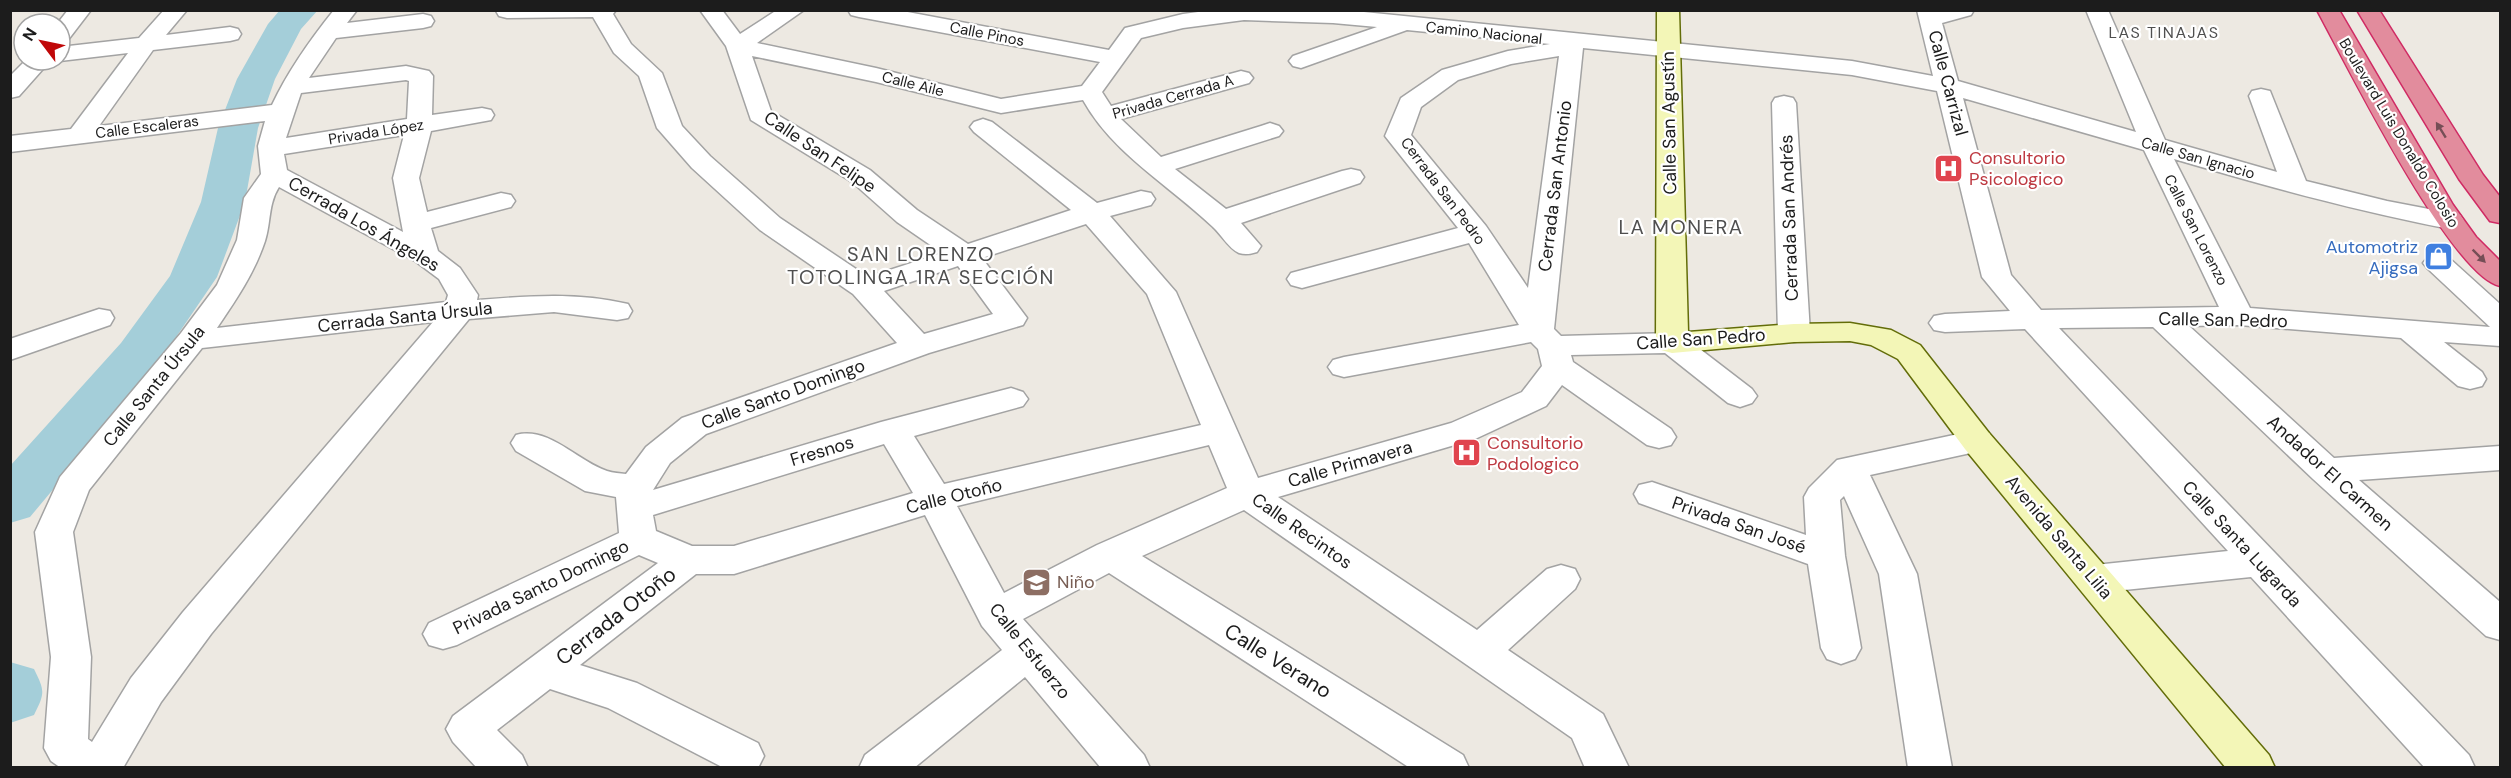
<svg xmlns="http://www.w3.org/2000/svg" width="2511" height="778" viewBox="0 0 2511 778" font-family="'DM Sans',sans-serif">
<style>
.lines{fill:none;stroke-linecap:round;stroke-linejoin:round}
.river{fill:#a4ced9;fill-rule:evenodd}
.street-casing{stroke:#a3a3a3;stroke-width:3}
.secondary-casing{stroke:#636d09;stroke-width:3}
.highway-casing{stroke:#d02b64;stroke-width:3}
.street{fill:#fff;fill-rule:evenodd}
.secondary{fill:#f3f6b7;fill-rule:evenodd}
.highway{fill:#e28c9d;fill-rule:evenodd}
.oneway{fill:#754e56}
.labels{text-anchor:middle;dominant-baseline:central;stroke-width:4.5;stroke-linejoin:round;paint-order:stroke}
.far-street-label{font-size:15px;fill:#1c1c1c;stroke:#fff}
.far-neighbourhood-label{font-size:16px;letter-spacing:1.5px;fill:#4f4f4f;stroke:#fff}
.street-label{font-size:18px;fill:#1c1c1c;stroke:#fff}
.health-label{font-size:18px;fill:#be3a42;stroke:#fff;text-anchor:start}
.shop-label{font-size:18px;fill:#366cbe;stroke:#fff;text-anchor:end}
.education-label{font-size:18px;fill:#785e54;stroke:#fff;text-anchor:start}
.neighbourhood-label{font-size:20px;letter-spacing:1.5px;fill:#4f4f4f;stroke:#fff}
.near-street-label{font-size:21px;fill:#1c1c1c;stroke:#fff}
</style>
<rect width="100%" height="100%" fill="#ede9e2"/>
<g class="lines">
<path class="river" d="M280 10H318L301 29 275 79 258 128 245 202 217 277 157 365 30 517 10 523V466L121 343 170 276 201 202 218 128 237 79 268 24Z
M10 662 34 669C45 691 45 693 34 715L10 723Z"/>
<defs>
<path id="street" d="M68 10H91L68 40 60 42V24H57Z
M164 10H187L166 35 230 27 238 29 241 34 238 39 230 41 153 50 99 126 272 105C288 71 310 40 334 10H357L347 23 423 14 431 16 434 21 431 26 423 28 336 38 309 78 406 66 429 71 433 76 432 115 482 108 491 110 494 115 491 120 431 131 419 178 427 212 501 193 511 195 515 201 511 207 431 228 438 251 460 268 478 295 477 300C530 296 576 292 628 304L632 311 628 318 617 320 554 312 469 319 211 634 161 702 123 768H61L51 761 44 748 51 657 35 532 60 477 181 333 217 285 237 240 244 198 261 174 258 146 265 121 10 152V136L71 129 128 53 60 61 56 60H60V47L139 38ZM406 80 409 81 407 119 286 138 301 93ZM404 135 393 178 403 232 287 170 284 154ZM279 187 415 261 439 279 448 295 446 302 217 328C236 300 254 274 265 241 271 223 268 204 279 187ZM433 322 183 612 131 678 92 742 88 739 91 657 73 532 89 490 202 348Z
M616 10 613 14 631 44 662 73 682 126 710 156 780 218 868 277 942 253 897 222 852 182 751 120 726 46 700 10H722L740 34 777 10H804L757 43 876 68 1001 99 1082 86 1100 62 859 17 851 15 848 10H897L1109 50 1125 28 1183 14 1213 10H1344L1852 61 1933 76 1917 10H1974L1971 15 1942 23 1958 81 2136 132 2086 10H2108L2165 140 2277 172 2249 96 2252 91 2261 89 2270 91 2306 181 2387 201 2460 215 2464 221 2460 227 2450 229C2356 211 2266 186 2174 159L2250 308 2490 327 2428 269 2423 263 2428 257 2438 254 2448 257 2500 304V346L2444 342 2482 372 2486 379 2482 386 2470 389 2458 386 2401 338 2239 325 2189 326 2334 458 2500 446V470L2359 480 2500 602V640L2486 636 2313 479 2153 327 2059 328 2469 755 2475 768H2425L2251 577 2095 593 2081 589 2076 579 2081 569 2095 565 2228 551 2025 329 1945 332 1934 330 1929 323 1934 316 1945 314 2010 311 1982 277 1937 91 1852 75 1583 48 1554 329 1561 336 1672 333 1683 336 1752 389 1757 396 1752 403 1740 407 1728 403 1665 353 1571 355 1573 362 1671 429 1676 437 1671 445 1659 448 1647 445 1562 385 1546 406 1475 439 1278 497 1477 630 1547 569 1561 565 1575 569 1580 579 1575 589 1508 650 1603 714 1629 768H1585L1572 738 1244 510 1142 556 1463 755 1469 768H1410L1109 573 1023 619 1144 755 1150 768H1101L1025 677 914 768H859L865 755 1002 650 982 626 925 515 734 574H696L580 665 637 683 758 743 764 756 758 768H724L608 708 550 689 497 730 522 755 528 768H477L453 742 446 729 453 716 658 563 639 555 457 645 443 649 429 645 423 634 429 623 619 533 616 497 585 491 516 451 511 443 516 435C549 426 577 461 607 471 613 473 620 473 626 474L646 447 682 418 897 343 853 294 760 230 692 168 657 128 639 76 614 53 593 17 507 18 499 16 496 11ZM1244 20 1333 23 1377 27 1293 56 1289 61 1293 66 1301 68 1407 30 1550 44 1508 51 1442 70 1401 98 1385 136 1458 228 1291 273 1287 279 1291 285 1302 288 1469 243 1519 325 1344 357 1333 360 1328 367 1333 374 1344 377 1531 342 1538 349 1542 366 1522 392 1451 423 1258 478 1176 292 1110 216 1151 205 1155 199 1151 193 1141 191 1097 203 992 122 983 119 974 122 970 127 974 132 1071 210 968 244 917 210 870 170 771 111 752 56 876 82 1001 113 1083 100C1113 154 1169 185 1213 227 1221 234 1229 249 1239 253 1245 255 1251 254 1257 252L1261 246 1241 223 1360 183 1364 177 1360 171 1351 169 1342 171 1226 209 1175 169 1279 136 1283 131 1279 126 1270 123 1261 126 1161 157 1121 119 1249 83 1253 78 1249 73 1241 71 1111 106 1102 92 1141 38 1183 28ZM1559 56 1528 288 1486 226 1411 135 1421 107 1458 80 1511 64ZM1963 98 2144 150 2219 307 2041 310 2011 275ZM1086 224 1147 294 1201 425 944 484 914 436 1023 406 1028 399 1023 392 1011 388 881 422 653 490 670 463 706 434 929 353 1023 325 1027 318 982 258ZM958 266 993 314 924 334 884 291ZM884 444 913 493 734 546H692L656 531 653 515ZM1209 445 1227 488 1097 545 1004 593 957 506Z
M26 60H51L19 96 10 98V76Z
M1784 96 1793 98 1796 103 1810 333 1805 340 1794 342 1783 340 1778 333 1772 103 1775 98Z
M99 309 110 311 114 318 110 325 10 360V339Z
M1977 430 1989 433 1994 441 1989 449 1870 475 1917 574 1952 768H1908L1879 574 1844 496 1840 500 1845 556 1861 648 1855 659 1841 664 1827 659 1821 648 1808 564 1639 503 1634 494 1639 485 1652 482 1806 535 1804 497 1809 488 1837 460Z"/>
<path id="secondary" d="M1657 10H1679L1688 332 1794 324 1850 323 1891 330 1920 345 1989 433 2269 755 2275 768H2226L1965 449 1898 359 1871 345 1850 341 1794 342 1672 353 1661 350 1656 343Z"/>
<path id="highway" d="M2317 10H2339L2453 205 2476 237 2500 261V286C2451 276 2345 61 2317 10Z
M2357 10H2379L2483 175 2500 197V223L2490 221 2459 179Z"/>
</defs>
<use href="#street" class="street-casing"/>
<use href="#secondary" class="secondary-casing"/>
<use href="#highway" class="highway-casing"/>
<use href="#street" class="street"/>
<use href="#secondary" class="secondary"/>
<use href="#highway" class="highway"/>
</g>
<defs><path id="oneway-solid" d="M-6-.8H1V-3.2L6.5 0L1 3.2V.8H-6Z" transform="scale(1.5)"/></defs>
<g class="oneway">
<use href="#oneway-solid" transform="translate(2441 130) rotate(-122)"/>
<use href="#oneway-solid" transform="translate(2479 256) rotate(45)"/>
</g>
<defs>
<symbol id="hospital-square" viewBox="-11 -11 22 22"><rect x="-9" y="-9" width="18" height="18" rx="4" fill="#e0444e" stroke="#fff"/><path d="M-5-5h3v3.5h4V-5h3V5h-3V1.5h-4V5h-3Z" fill="#fff"/></symbol>
<symbol id="shop-square" viewBox="-11 -11 22 22"><rect x="-9" y="-9" width="18" height="18" rx="4" fill="#3f7fe0" stroke="#fff"/><path d="M-5-2.5h2.3a2.7 3.5 0 0 1 5.4 0H5L5.5 6h-11ZM-1.5-2.5h3a1.5 2.3 0 0 0-3 0Z" fill="#fff"/></symbol>
<symbol id="school-square" viewBox="-11 -11 22 22"><rect x="-9" y="-9" width="18" height="18" rx="4" fill="#8d6e63" stroke="#fff"/><path d="M0-5L7-2L0 1L-7-2ZM-4 1L0 2.5L4 1V4Q0 6-4 4Z" fill="#fff"/></symbol>
</defs>
<g fill-rule="evenodd">
<use href="#hospital-square" x="1932" y="152" width="33" height="33"/>
<use href="#shop-square" x="2422" y="240" width="33" height="33"/>
<use href="#hospital-square" x="1450" y="436" width="33" height="33"/>
<use href="#school-square" x="1020" y="566" width="33" height="33"/>
</g>
<g class="labels">
<g class="far-street-label">
<text transform="translate(1484 33) rotate(6)">Camino Nacional</text>
<text transform="translate(987 34) rotate(11)">Calle Pinos</text>
<text transform="translate(913 84) rotate(14)">Calle Aile</text>
<text transform="translate(1173 97) rotate(-16)">Privada Cerrada A</text>
<text transform="translate(147 127) rotate(-7)">Calle Escaleras</text>
<text transform="translate(376 132) rotate(-9)">Privada López</text>
<text transform="translate(2399 133) rotate(59)">Boulevard Luis Donaldo Colosio</text>
<text transform="translate(2198 158) rotate(16)">Calle San Ignacio</text>
<text transform="translate(1443 191) rotate(53)">Cerrada San Pedro</text>
<text transform="translate(2196 230) rotate(63)">Calle San Lorenzo</text>
</g>
<g class="far-neighbourhood-label">
<text x="2164" y="32">LAS TINAJAS</text>
</g>
<g class="street-label">
<text transform="translate(1948 83) rotate(75)">Calle Carrizal</text>
<text transform="translate(1669 123) rotate(-91)">Calle San Agustín</text>
<text transform="translate(820 152) rotate(34)">Calle San Felipe</text>
<text transform="translate(1555 186) rotate(-83)">Cerrada San Antonio</text>
<text transform="translate(1789 218) rotate(-92)">Cerrada San Andrés</text>
<text transform="translate(364 224) rotate(30)">Cerrada Los Ángeles</text>
<text transform="translate(405 317) rotate(-6)">Cerrada Santa Úrsula</text>
<text transform="translate(2223 320) rotate(1)">Calle San Pedro</text>
<text transform="translate(1701 339) rotate(-4)">Calle San Pedro</text>
<text transform="translate(154 386) rotate(-51)">Calle Santa Úrsula</text>
<text transform="translate(783 394) rotate(-20)">Calle Santo Domingo</text>
<text transform="translate(822 451) rotate(-17)">Fresnos</text>
<text transform="translate(1350 464) rotate(-16)">Calle Primavera</text>
<text transform="translate(2330 473) rotate(42)">Andador El Carmen</text>
<text transform="translate(954 496) rotate(-14)">Calle Otoño</text>
<text transform="translate(1739 525) rotate(19)">Privada San José</text>
<text transform="translate(1302 531) rotate(35)">Calle Recintos</text>
<text transform="translate(2059 537) rotate(50)">Avenida Santa Lilia</text>
<text transform="translate(2242 544) rotate(47)">Calle Santa Lugarda</text>
<text transform="translate(541 587) rotate(-26)">Privada Santo Domingo</text>
<text transform="translate(1030 651) rotate(51)">Calle Esfuerzo</text>
</g>
<g class="health-label">
<text x="1969" y="158">Consultorio<tspan x="1969" dy="21">Psicologico</tspan></text>
<text x="1487" y="443">Consultorio<tspan x="1487" dy="21">Podologico</tspan></text>
</g>
<g class="shop-label">
<text x="2418" y="247">Automotriz<tspan x="2418" dy="21">Ajigsa</tspan></text>
</g>
<g class="education-label">
<text x="1057" y="582">Niño</text>
</g>
<g class="neighbourhood-label">
<text x="1681" y="227">LA MONERA</text>
<text x="921" y="254">SAN LORENZO<tspan x="921" dy="23">TOTOLINGA 1RA SECCIÓN</tspan></text>
</g>
<g class="near-street-label">
<text transform="translate(616 616) rotate(-38)">Cerrada Otoño</text>
<text transform="translate(1278 661) rotate(32)">Calle Verano</text>
</g>
</g>
<rect width="2511" height="778" fill="none" stroke="#1c1c1c" stroke-width="24"/>
<g transform="translate(42 42) rotate(302)"><circle r="28" fill="#ffffff" stroke="#a4a4a4" stroke-width="1.5"/>
<path d="M0-4.5L10 22L0 15L-10 22Z" fill="#c00809"/>
<text y="-9" font-size="16" font-weight="bold" text-anchor="middle" fill="#1c1c1c">N</text>
</g>
</svg>
